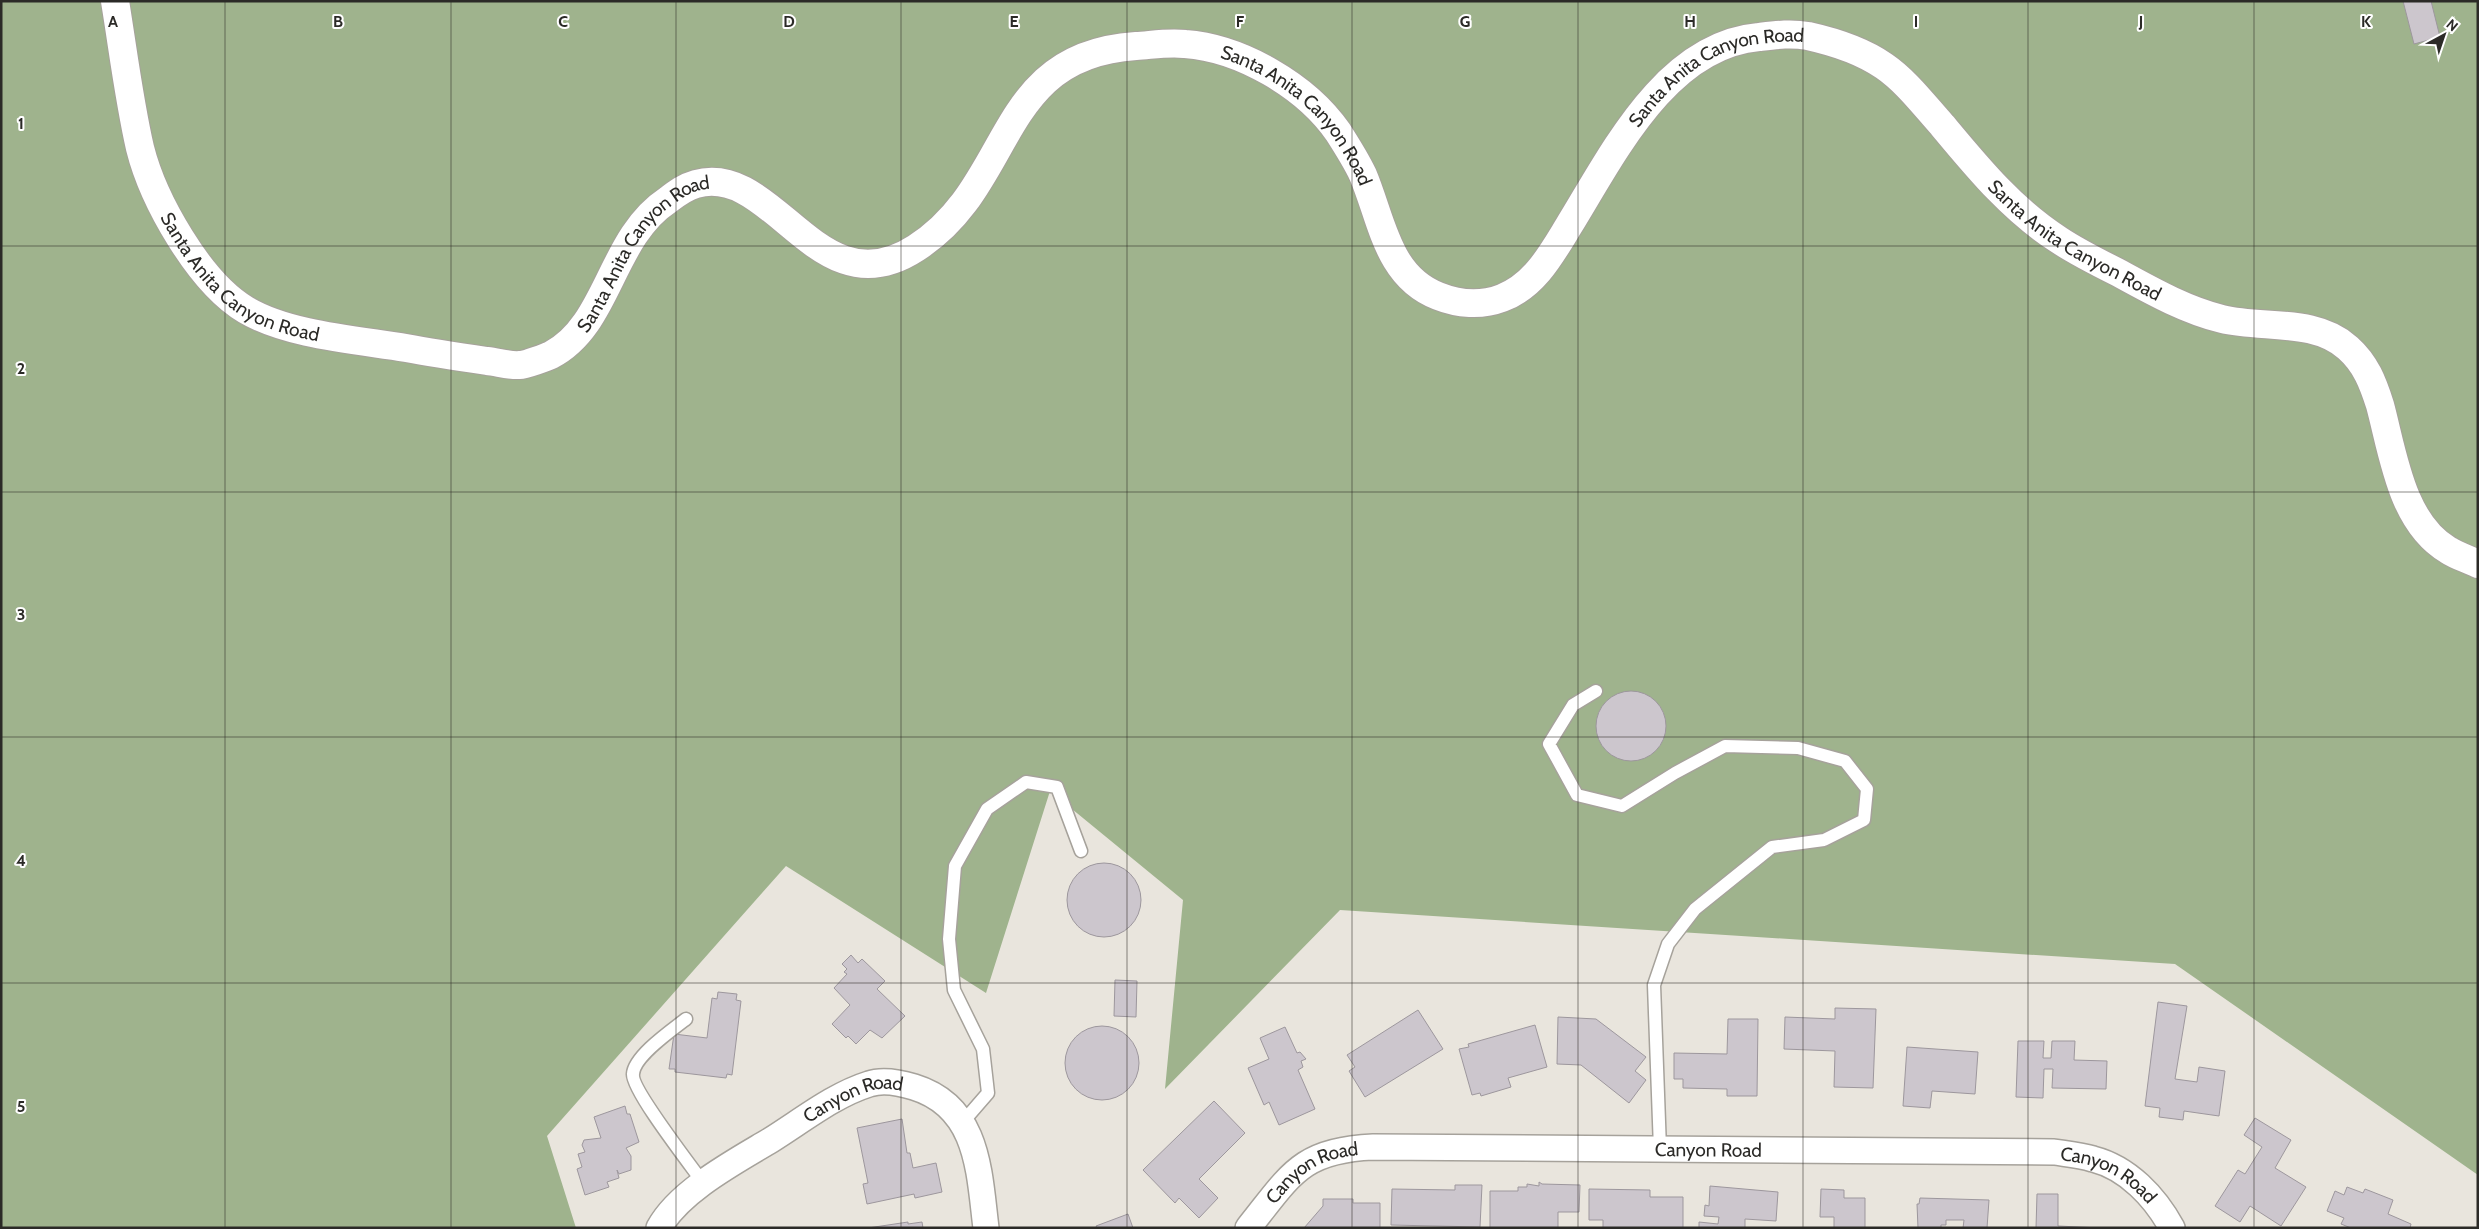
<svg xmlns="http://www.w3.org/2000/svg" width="2479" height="1229" viewBox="0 0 2479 1229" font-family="Cabin,sans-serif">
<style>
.forest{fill:#9fb38d}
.building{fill:#ccc6cd;stroke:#9d979d}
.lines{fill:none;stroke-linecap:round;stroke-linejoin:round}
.service-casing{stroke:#a6a29b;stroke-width:15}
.minor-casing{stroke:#a6a29b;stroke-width:28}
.tertiary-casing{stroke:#a6a29b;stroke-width:30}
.service{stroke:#fff;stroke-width:12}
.minor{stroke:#fff;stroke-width:25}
.tertiary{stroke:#fff;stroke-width:28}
.grid{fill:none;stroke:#2b2a27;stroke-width:1;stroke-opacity:0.55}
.labels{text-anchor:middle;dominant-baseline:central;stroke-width:4;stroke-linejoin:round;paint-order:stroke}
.street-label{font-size:19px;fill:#2b2a27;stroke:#fff}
.grid-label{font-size:16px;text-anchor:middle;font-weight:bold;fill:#2b2a27;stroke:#fff;stroke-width:4;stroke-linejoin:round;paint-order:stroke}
</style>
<rect width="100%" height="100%" fill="#e9e5dd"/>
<path class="forest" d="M1 1H2478V1175L2175 964 1340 910 1165 1089 1183 900 1050 791 986 993 786 866 547 1136 576 1228H1Z"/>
<path class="building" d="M2403 1H2431L2440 37 2414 44Z
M1596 726a35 35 0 1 1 70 0a35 35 0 1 1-70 0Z
M1067 900a37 37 0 1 1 74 0a37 37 0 1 1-74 0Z
M851 955 858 963 862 959 885 981 877 989 905 1016 882 1038 870 1030 856 1044 848 1036 846 1038 832 1024 850 1005 834 988 847 974 844 972 847 969 842 964Z
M1115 980 1137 981 1136 1017 1114 1016Z
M718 992 737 994 736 1000 741 1001 732 1075 727 1074 726 1078 675 1072V1069H669L674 1034 707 1038 712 998 717 999Z
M2158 1002 2187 1006 2175 1079 2197 1082 2199 1067 2225 1071 2219 1116 2184 1111 2183 1120 2159 1117 2160 1108 2145 1106Z
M1835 1008 1876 1009 1873 1088 1834 1087 1835 1051 1784 1049 1785 1017 1835 1019Z
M1418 1010 1443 1049 1365 1097 1349 1071 1355 1067 1347 1055Z
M1558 1017 1596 1019 1646 1057 1635 1071 1646 1080 1629 1103 1581 1065 1557 1064Z
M1728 1019H1758L1757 1096H1727V1089L1683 1088V1079H1674V1053L1727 1054Z
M1535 1025 1547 1067 1508 1078 1511 1087 1481 1096 1480 1093 1472 1095 1459 1049 1469 1047 1468 1044Z
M1065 1063a37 37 0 1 1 74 0a37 37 0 1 1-74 0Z
M1285 1027 1297 1053 1300 1052 1306 1059 1301 1061 1303 1067 1298 1070 1315 1109 1279 1125 1269 1102 1264 1105 1248 1068 1269 1059 1260 1038Z
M2018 1041H2044L2043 1058H2051L2052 1041H2075L2074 1060 2107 1061 2106 1089 2052 1088 2053 1069H2044L2043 1098 2016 1097Z
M1907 1047 1978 1052 1975 1094 1932 1091 1930 1108 1903 1106Z
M1214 1101 1245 1133 1199 1179 1218 1198 1199 1218 1179 1198 1175 1203 1143 1170Z
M625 1106 627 1114H630L639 1142 626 1148 631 1156V1170L619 1174 617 1170 619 1178 607 1182 609 1187 585 1195 577 1169 582 1167 578 1154 585 1152 582 1145 584 1140 601 1138 594 1117Z
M2255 1118 2291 1140 2275 1168 2306 1187 2281 1226 2250 1206 2240 1222 2215 1206 2238 1170 2245 1174 2262 1147 2244 1135Z
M902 1119 907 1153H910L913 1168 936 1163 942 1192 915 1198 914 1194 867 1204 863 1184 868 1183 857 1128Z
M1539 1182 1542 1184 1580 1185 1579 1212H1558V1228H1490V1191H1518V1187H1527V1184L1539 1186Z
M1455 1185H1482L1480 1227 1391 1225 1392 1189 1455 1190Z
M1710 1186 1778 1192 1776 1221 1745 1219V1228H1699V1222L1718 1224 1719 1217 1704 1216 1705 1205 1709 1206Z
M2347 1187 2363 1193 2365 1189 2393 1200 2388 1214 2411 1224 2410 1228H2351L2341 1224 2344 1218 2327 1211 2335 1191 2344 1195Z
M1589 1189 1650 1190V1197H1683V1228H1603V1220H1589Z
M1821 1189 1844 1190V1198H1865V1228H1834V1217H1820Z
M2037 1194H2058V1226L2100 1228H2036Z
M1920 1198 1989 1200 1987 1228H1963L1964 1220H1946V1225H1941V1228H1918L1917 1204H1919Z
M1323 1199H1353V1203H1380V1228H1304L1323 1206Z
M1128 1214 1133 1228H1097L1096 1226Z
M908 1222V1224L922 1222 923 1228H868Z"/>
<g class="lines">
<defs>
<path id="service" d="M1596 691 1573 705 1549 744 1577 795 1622 806 1675 773 1725 746 1798 748 1845 761 1867 789 1864 820 1824 840 1772 847 1695 909 1668 944 1654 985 1660 1149
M686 1019C672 1030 634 1056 633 1074 631 1089 692 1167 704 1184
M962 1123 988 1093 983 1049 954 990 949 939 955 866 987 809 1026 782 1057 787 1081 851"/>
<g id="minor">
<path id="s1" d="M659 1228C679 1191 736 1161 771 1140 803 1120 834 1095 869 1084 883 1079 901 1083 914 1087 979 1107 979 1172 986 1228"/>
<path id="s2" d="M1248 1228C1290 1176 1300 1150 1373 1147L2054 1152C2067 1154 2080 1155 2093 1159 2128 1168 2155 1197 2172 1228"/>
</g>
<g id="tertiary">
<path id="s3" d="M115 1C123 50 129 100 140 148 153 200 199 282 246 310 288 335 357 340 406 348 433 353 460 357 487 361 498 362 509 366 520 365 525 365 547 357 551 355 609 325 610 238 668 200 677 193 685 187 696 184 775 162 818 312 916 248 1016 184 994 55 1136 46 1152 45 1169 42 1185 44 1241 48 1306 86 1338 132 1347 146 1356 160 1363 175 1382 220 1387 276 1438 296 1458 304 1481 306 1502 298 1534 286 1551 255 1568 227 1612 156 1665 45 1759 37 1776 35 1791 33 1808 36 1835 42 1861 50 1884 66 1906 81 1924 105 1942 125 1977 167 2012 210 2059 240 2077 252 2097 262 2117 272 2150 290 2185 310 2222 319 2263 329 2315 318 2348 348 2366 364 2373 383 2380 405 2393 453 2401 522 2448 550 2457 556 2468 559 2478 564"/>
</g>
</defs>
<use href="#service" class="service-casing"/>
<use href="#minor" class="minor-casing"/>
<use href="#tertiary" class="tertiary-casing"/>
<use href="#service" class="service"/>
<use href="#minor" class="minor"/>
<use href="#tertiary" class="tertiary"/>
</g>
<path class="grid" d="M225 1V1228M451 1V1228M676 1V1228M901 1V1228M1127 1V1228M1352 1V1228M1578 1V1228M1803 1V1228M2028 1V1228M2254 1V1228M1 246H2478M1 492H2478M1 737H2478M1 983H2478"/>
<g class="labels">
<g class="street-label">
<text stroke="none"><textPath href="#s3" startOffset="2265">Santa Anita Canyon Road</textPath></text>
<text stroke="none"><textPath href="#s3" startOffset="1638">Santa Anita Canyon Road</textPath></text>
<text stroke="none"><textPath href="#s3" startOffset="2714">Santa Anita Canyon Road</textPath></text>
<text stroke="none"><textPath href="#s3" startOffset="801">Santa Anita Canyon Road</textPath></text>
<text stroke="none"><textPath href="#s3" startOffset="322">Santa Anita Canyon Road</textPath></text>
<text stroke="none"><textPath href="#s1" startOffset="238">Canyon Road</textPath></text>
<text stroke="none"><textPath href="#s2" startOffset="492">Canyon Road</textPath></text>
<text stroke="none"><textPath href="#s2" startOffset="88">Canyon Road</textPath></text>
<text stroke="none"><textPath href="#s2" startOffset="898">Canyon Road</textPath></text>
</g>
</g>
<g class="grid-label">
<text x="113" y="27">A</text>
<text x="338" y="27">B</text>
<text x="563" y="27">C</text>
<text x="789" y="27">D</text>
<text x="1014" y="27">E</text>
<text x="1240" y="27">F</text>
<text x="1465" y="27">G</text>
<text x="1690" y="27">H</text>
<text x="1916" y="27">I</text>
<text x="2141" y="27">J</text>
<text x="2366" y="27">K</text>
<text x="21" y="129">1</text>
<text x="21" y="374">2</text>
<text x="21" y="620">3</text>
<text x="21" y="866">4</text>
<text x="21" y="1112">5</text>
</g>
<rect width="2479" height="1229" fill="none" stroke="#2b2a27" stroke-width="5"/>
<g transform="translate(2444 35) rotate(40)" stroke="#ffffff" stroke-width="4" paint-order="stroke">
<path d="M0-4L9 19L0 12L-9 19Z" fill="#2b2a27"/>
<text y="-8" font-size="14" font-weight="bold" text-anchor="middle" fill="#2b2a27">N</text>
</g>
</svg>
